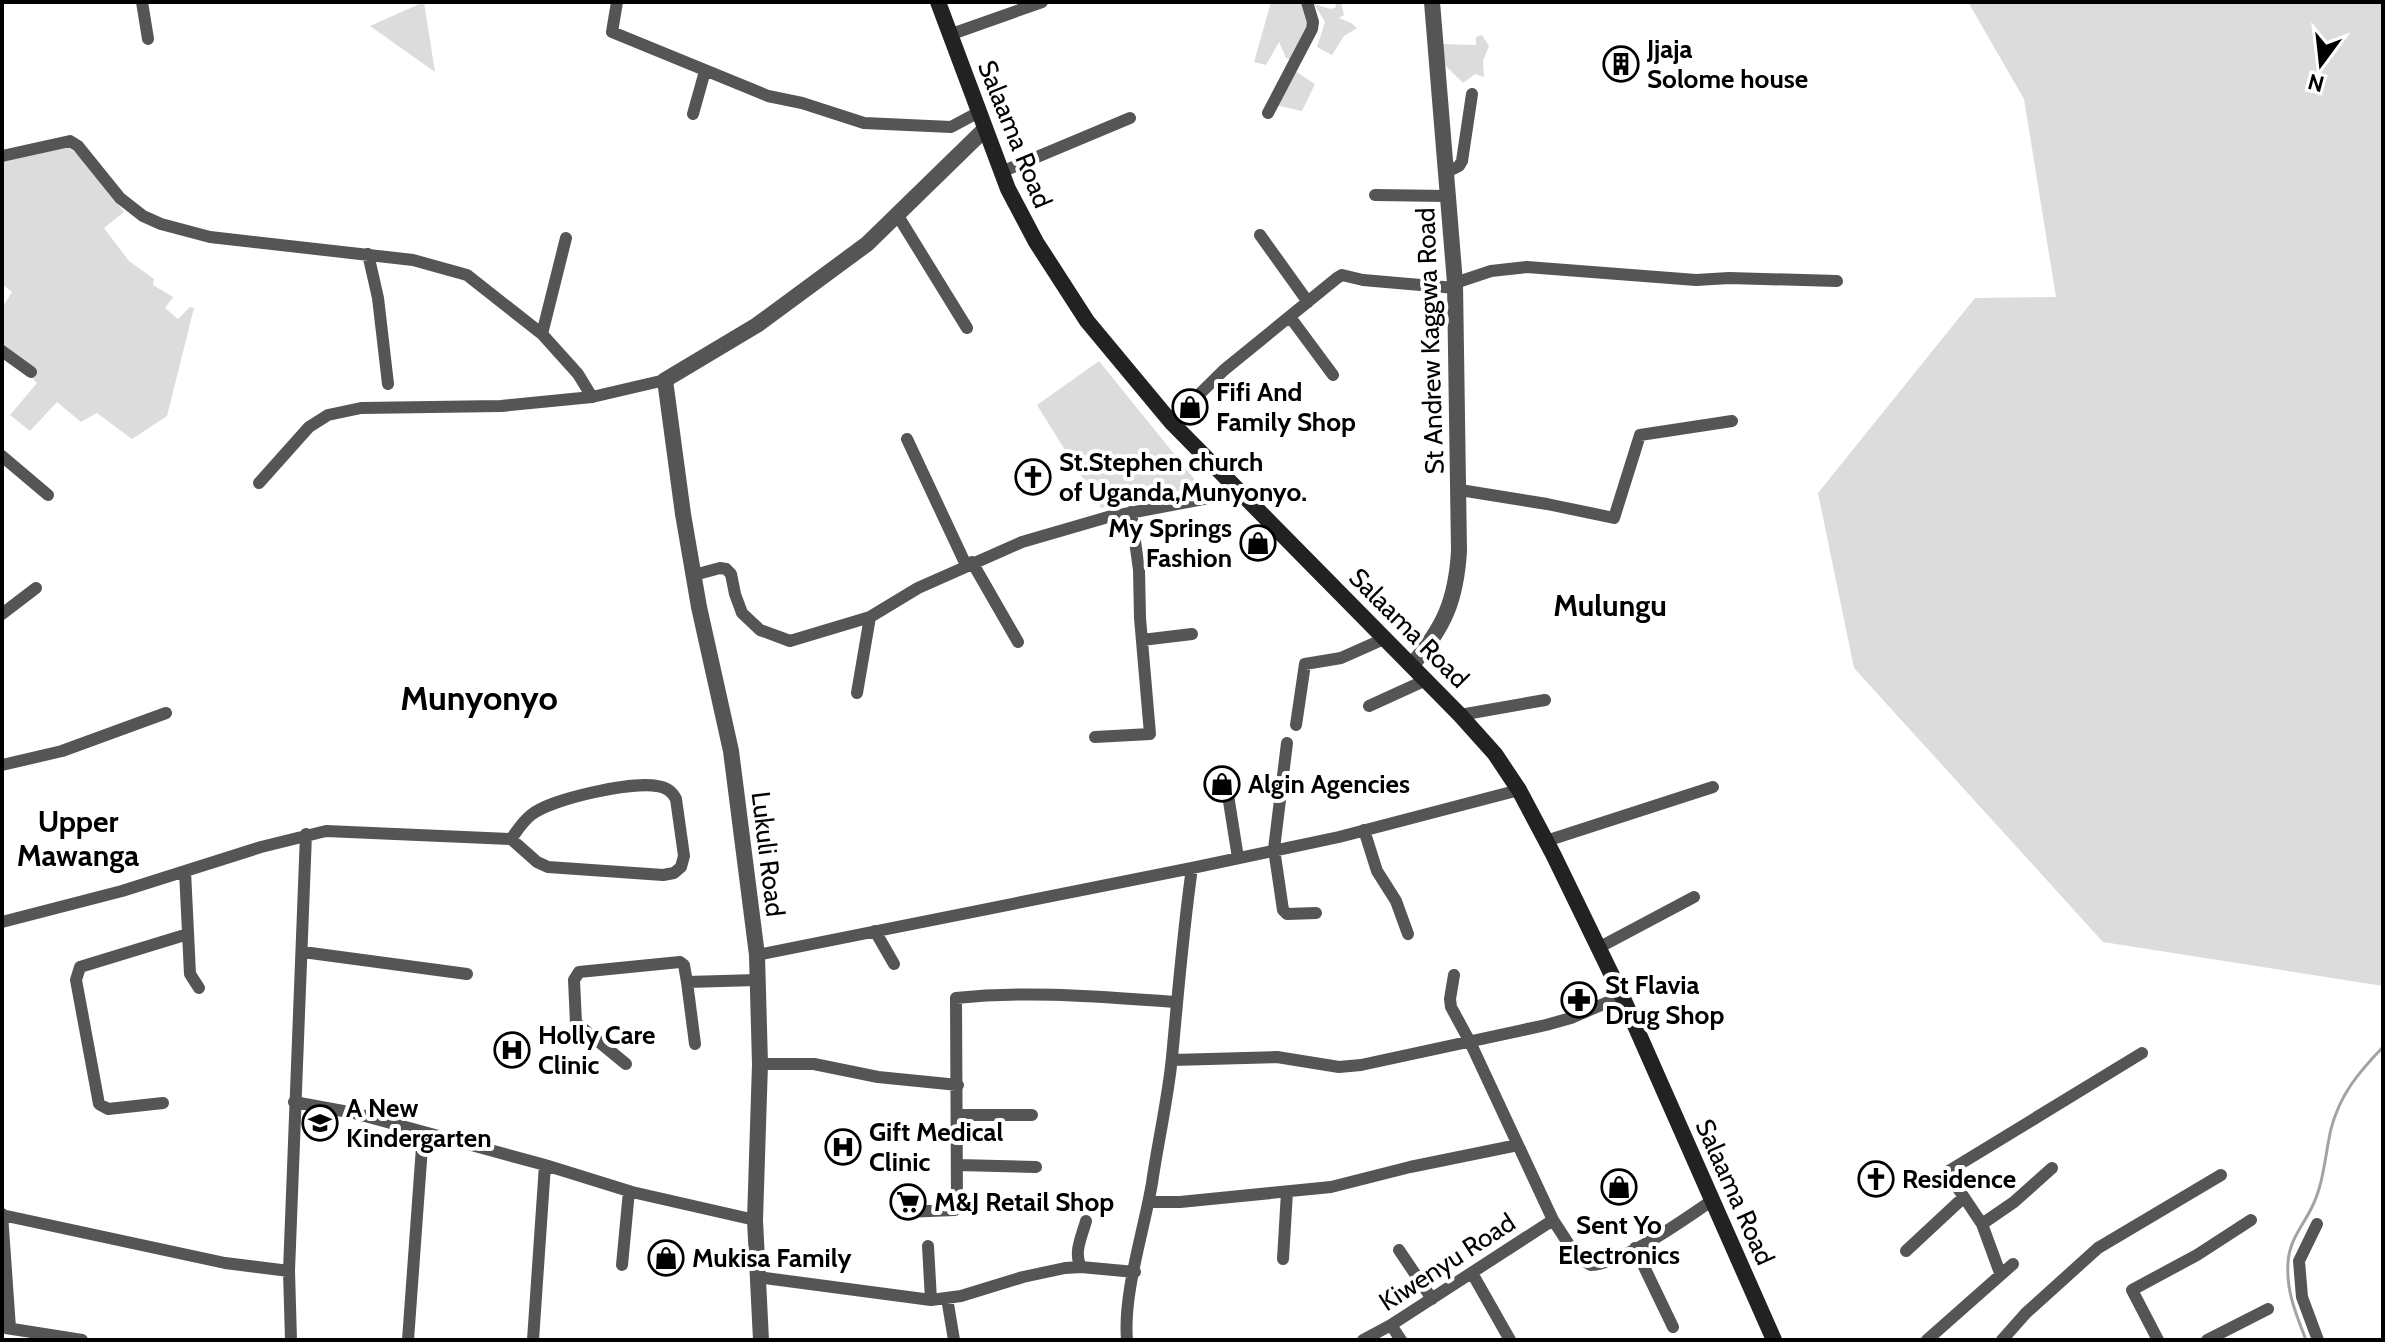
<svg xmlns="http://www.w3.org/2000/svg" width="2385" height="1342" viewBox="0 0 2385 1342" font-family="Cabin,sans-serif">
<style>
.green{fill:#dcdcdc}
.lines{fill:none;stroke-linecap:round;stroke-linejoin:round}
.stream{stroke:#a3a3a3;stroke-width:3}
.minor{stroke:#555;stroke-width:12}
.tertiary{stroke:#555;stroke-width:16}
.secondary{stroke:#222;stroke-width:16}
.labels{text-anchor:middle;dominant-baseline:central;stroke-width:8;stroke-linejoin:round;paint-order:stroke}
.poi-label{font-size:26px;font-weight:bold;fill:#000;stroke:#fff;text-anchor:start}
.street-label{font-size:26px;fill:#000;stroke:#fff}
.quarter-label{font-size:30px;font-weight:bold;fill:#000;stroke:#fff}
.district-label{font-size:34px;font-weight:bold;fill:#000;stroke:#fff}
</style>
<rect width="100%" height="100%" fill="#fff"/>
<path class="green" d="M424 2 435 72 370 26Z
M1271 2H1306L1313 22 1295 61 1286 58 1279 42 1266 65 1254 62Z
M1335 2H1341L1344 15 1339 18 1351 23 1357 28 1344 36 1332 55 1317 47 1325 22 1314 4 1331 9 1336 7Z
M1968 2H2383V986L2103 942 1854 668 1818 493 1975 298 2056 297 2024 99Z
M1482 35 1489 46 1483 61 1484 77 1475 74 1463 83 1445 65 1442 44 1476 45V37Z
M1295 71 1315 84 1302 111 1275 105Z
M68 147 82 158 124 212 104 228 129 261 154 279 153 285 173 297 165 308 178 319 190 307 194 308 167 416 132 439 97 413 81 422 57 402 30 431 10 415 37 383 2 346V308L12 292 2 284V161Z
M1099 361 1200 486 1101 508 1037 405Z"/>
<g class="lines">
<path class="stream" d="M2306 1340C2296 1314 2286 1291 2288 1263 2289 1240 2303 1226 2312 1207 2324 1183 2325 1155 2331 1129 2340 1094 2359 1072 2383 1047"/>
<path class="minor" d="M142 2 148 39
M617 2 612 32 768 96 802 103 864 123 951 127 979 112
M949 35 1042 2
M1268 113 1312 29 1313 22 1307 2
M693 114 705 71
M2 156 70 141 78 146 120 198 143 216 161 224 210 237 413 260 467 275 542 334 578 374 592 397
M1001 172 1130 118
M1445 173 1459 166 1462 161 1472 94
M1375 195 1447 196
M898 216 967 328
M1260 235 1308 302
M368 254 378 298 388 384
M1455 283 1491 271 1527 267 1696 280 1729 278 1837 281
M1290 317 1333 375
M542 334 566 238
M2 351 31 372
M1171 422 1224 370 1337 278 1342 275 1363 280 1455 288
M907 439 966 565
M2 456 48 495
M259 483 309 427 328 415 361 408 501 406 592 397 665 380
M1460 490 1547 504 1614 518 1640 435 1732 421
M972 562 1018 642
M694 575 720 568 726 569 731 574 735 594 742 613 760 630 790 641 870 617 918 588 1022 542 1108 517 1241 492
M2 614 36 588
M1142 640 1192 634
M857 693 870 617
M1369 706 1426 680
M1460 715 1545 700
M1296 725 1305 664 1341 658 1386 638
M1095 737 1150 734 1140 618 1139 570 1131 512
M1287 743 1274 849 1283 910 1287 914 1316 913
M2 765 62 751 166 713
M1228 795 1238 858
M1364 830 1377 871 1396 901 1408 934
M1546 841 1713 787
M185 871 190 974 199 988
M2 922 122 891 261 847 326 831 511 839 537 862 548 867 663 875 674 873 681 867 684 856 676 799C672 791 666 787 657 786 632 781 550 799 531 815 523 821 517 831 511 839
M875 931 894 964
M1598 948 1694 897
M303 952 467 974
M757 955 1192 868 1339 837 1519 790
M1454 975 1450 999 1451 1007 1470 1042 1553 1220 1577 1257 1591 1265C1625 1263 1684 1219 1713 1200
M687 982 695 1044
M1172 1060 1277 1057 1339 1067 1361 1065 1546 1025 1571 1018 1622 996
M626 1064 576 1023 574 980 579 972 680 962 684 965 687 982 757 980
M760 1064H814L878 1077 958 1085
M294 1102 354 1113 545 1165 632 1192 755 1220
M163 1103 108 1109 99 1104 76 980 80 967 188 934
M959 1115H1032
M958 1165 1036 1167
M1149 1202H1180L1331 1187 1410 1167 1518 1145
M904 1212 955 1210 957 1207 956 998C1029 990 1103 997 1176 1002
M2 1214 10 1328
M2 1215 225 1263 289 1271 306 834
M1982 1224 2014 1202 2052 1168
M2317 1224 2299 1261 2302 1297 2318 1340
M928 1246 931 1300
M1635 1248 1673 1327
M1399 1250 1432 1299
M1906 1251 1963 1198
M1283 1259 1287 1192
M622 1265 629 1191
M1081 1267C1073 1253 1082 1236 1086 1221
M289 1271 291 1340
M1472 1273 1510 1340
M2000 1273 1982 1224 1947 1172 2142 1053
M757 1277 931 1300 961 1296 1023 1277 1065 1268 1081 1267 1135 1272
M947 1298 954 1340
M1391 1325 1401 1340
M6 1328 82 1340
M408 1340 423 1133
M533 1340 545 1165
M1127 1340C1123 1293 1144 1231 1152 1183 1158 1141 1168 1099 1172 1057 1178 994 1183 931 1192 868
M1363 1340 1391 1325 1553 1220
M1927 1340 2013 1264
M2002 1340 2026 1313 2098 1248 2221 1175
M2158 1340 2132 1290 2197 1255 2251 1220
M2207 1340 2268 1309"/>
<path class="tertiary" d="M1412 665C1444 627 1456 601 1459 551L1455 283 1432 2
M761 1340 755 1220 760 1064 757 955 731 751 699 607 683 514 665 380 757 325 867 244 985 129"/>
<path class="secondary" d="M938 2 1008 189 1036 242 1087 321 1171 422 1460 715 1495 754 1519 790 1553 854 1622 996 1774 1340"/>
</g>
<defs>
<symbol id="building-ring" viewBox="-11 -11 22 22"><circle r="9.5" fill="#fff" stroke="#000" stroke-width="1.5"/><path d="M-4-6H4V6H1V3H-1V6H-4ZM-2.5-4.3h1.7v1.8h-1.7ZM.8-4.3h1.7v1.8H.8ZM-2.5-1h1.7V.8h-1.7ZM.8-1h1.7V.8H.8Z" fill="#000"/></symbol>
<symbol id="shop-ring" viewBox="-11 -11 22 22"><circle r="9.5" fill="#fff" stroke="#000" stroke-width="1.5"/><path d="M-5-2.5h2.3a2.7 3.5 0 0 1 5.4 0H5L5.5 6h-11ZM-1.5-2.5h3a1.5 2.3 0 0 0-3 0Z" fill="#000"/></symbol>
<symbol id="church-ring" viewBox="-11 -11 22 22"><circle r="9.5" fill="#fff" stroke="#000" stroke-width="1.5"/><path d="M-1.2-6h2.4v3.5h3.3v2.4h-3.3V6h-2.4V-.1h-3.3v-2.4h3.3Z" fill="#000"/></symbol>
<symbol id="pharmacy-ring" viewBox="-11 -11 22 22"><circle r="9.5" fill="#fff" stroke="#000" stroke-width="1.5"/><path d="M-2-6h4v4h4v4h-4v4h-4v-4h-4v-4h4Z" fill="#000"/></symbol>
<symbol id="hospital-ring" viewBox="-11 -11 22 22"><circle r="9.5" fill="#fff" stroke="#000" stroke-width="1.5"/><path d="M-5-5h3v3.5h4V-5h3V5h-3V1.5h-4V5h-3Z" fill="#000"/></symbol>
<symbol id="school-ring" viewBox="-11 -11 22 22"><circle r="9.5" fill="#fff" stroke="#000" stroke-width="1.5"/><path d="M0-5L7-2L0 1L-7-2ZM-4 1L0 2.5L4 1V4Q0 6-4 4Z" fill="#000"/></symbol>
<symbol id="supermarket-ring" viewBox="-11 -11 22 22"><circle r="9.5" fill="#fff" stroke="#000" stroke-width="1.5"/><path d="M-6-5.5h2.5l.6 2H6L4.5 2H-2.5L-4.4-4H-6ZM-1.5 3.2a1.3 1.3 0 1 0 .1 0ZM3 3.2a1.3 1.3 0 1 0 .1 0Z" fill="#000"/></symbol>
</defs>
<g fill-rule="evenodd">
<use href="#building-ring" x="1601" y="44" width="40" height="40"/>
<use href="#shop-ring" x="1170" y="387" width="40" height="40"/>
<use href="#church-ring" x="1013" y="457" width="40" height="40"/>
<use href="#shop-ring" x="1238" y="523" width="40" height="40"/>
<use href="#shop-ring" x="1202" y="764" width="40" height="40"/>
<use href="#pharmacy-ring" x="1559" y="980" width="40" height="40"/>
<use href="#hospital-ring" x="492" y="1030" width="40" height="40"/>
<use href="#school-ring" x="300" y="1103" width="40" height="40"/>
<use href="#hospital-ring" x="823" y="1127" width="40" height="40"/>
<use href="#church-ring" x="1856" y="1159" width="40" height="40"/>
<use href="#shop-ring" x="1599" y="1167" width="40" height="40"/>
<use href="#supermarket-ring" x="888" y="1182" width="40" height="40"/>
<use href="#shop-ring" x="646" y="1238" width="40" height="40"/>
</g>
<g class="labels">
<g class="poi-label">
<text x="1647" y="49">Jjaja<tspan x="1647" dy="30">Solome house</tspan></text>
<text x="1216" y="392">Fifi And<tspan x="1216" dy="30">Family Shop</tspan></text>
<text x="1059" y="462">St.Stephen church<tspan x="1059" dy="30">of Uganda,Munyonyo.</tspan></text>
<text x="1232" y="528" text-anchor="end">My Springs<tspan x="1232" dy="30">Fashion</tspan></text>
<text x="1248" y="784">Algin Agencies</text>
<text x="1605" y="985">St Flavia<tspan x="1605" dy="30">Drug Shop</tspan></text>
<text x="538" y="1035">Holly Care<tspan x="538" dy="30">Clinic</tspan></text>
<text x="346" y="1108">A New<tspan x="346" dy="30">Kindergarten</tspan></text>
<text x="869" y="1132">Gift Medical<tspan x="869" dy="30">Clinic</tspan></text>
<text x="1902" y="1179">Residence</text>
<text x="934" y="1202">M&amp;J Retail Shop</text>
<text x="1619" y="1225" text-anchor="middle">Sent Yo<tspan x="1619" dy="30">Electronics</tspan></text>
<text x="692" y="1258">Mukisa Family</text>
</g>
<g class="street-label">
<text transform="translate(1015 134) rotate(68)">Salaama Road</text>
<text transform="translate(1430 341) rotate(-92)">St Andrew Kaggwa Road</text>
<text transform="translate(1409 628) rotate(45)">Salaama Road</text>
<text transform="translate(768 854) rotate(83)">Lukuli Road</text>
<text transform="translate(1735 1192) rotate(66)">Salaama Road</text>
<text transform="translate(1447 1262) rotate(-33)">Kiwenyu Road</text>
</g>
<g class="quarter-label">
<text x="1610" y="605">Mulungu</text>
<text x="78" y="821">Upper<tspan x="78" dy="34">Mawanga</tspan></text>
</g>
<g class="district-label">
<text x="479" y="698">Munyonyo</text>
</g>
</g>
<rect width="2385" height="1342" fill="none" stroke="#000000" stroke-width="8"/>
<g transform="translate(2321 64) rotate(195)" stroke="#ffffff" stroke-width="6" paint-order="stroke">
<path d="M0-6L14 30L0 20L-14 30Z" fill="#000000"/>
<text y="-12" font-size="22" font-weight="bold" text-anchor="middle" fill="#000000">N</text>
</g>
</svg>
